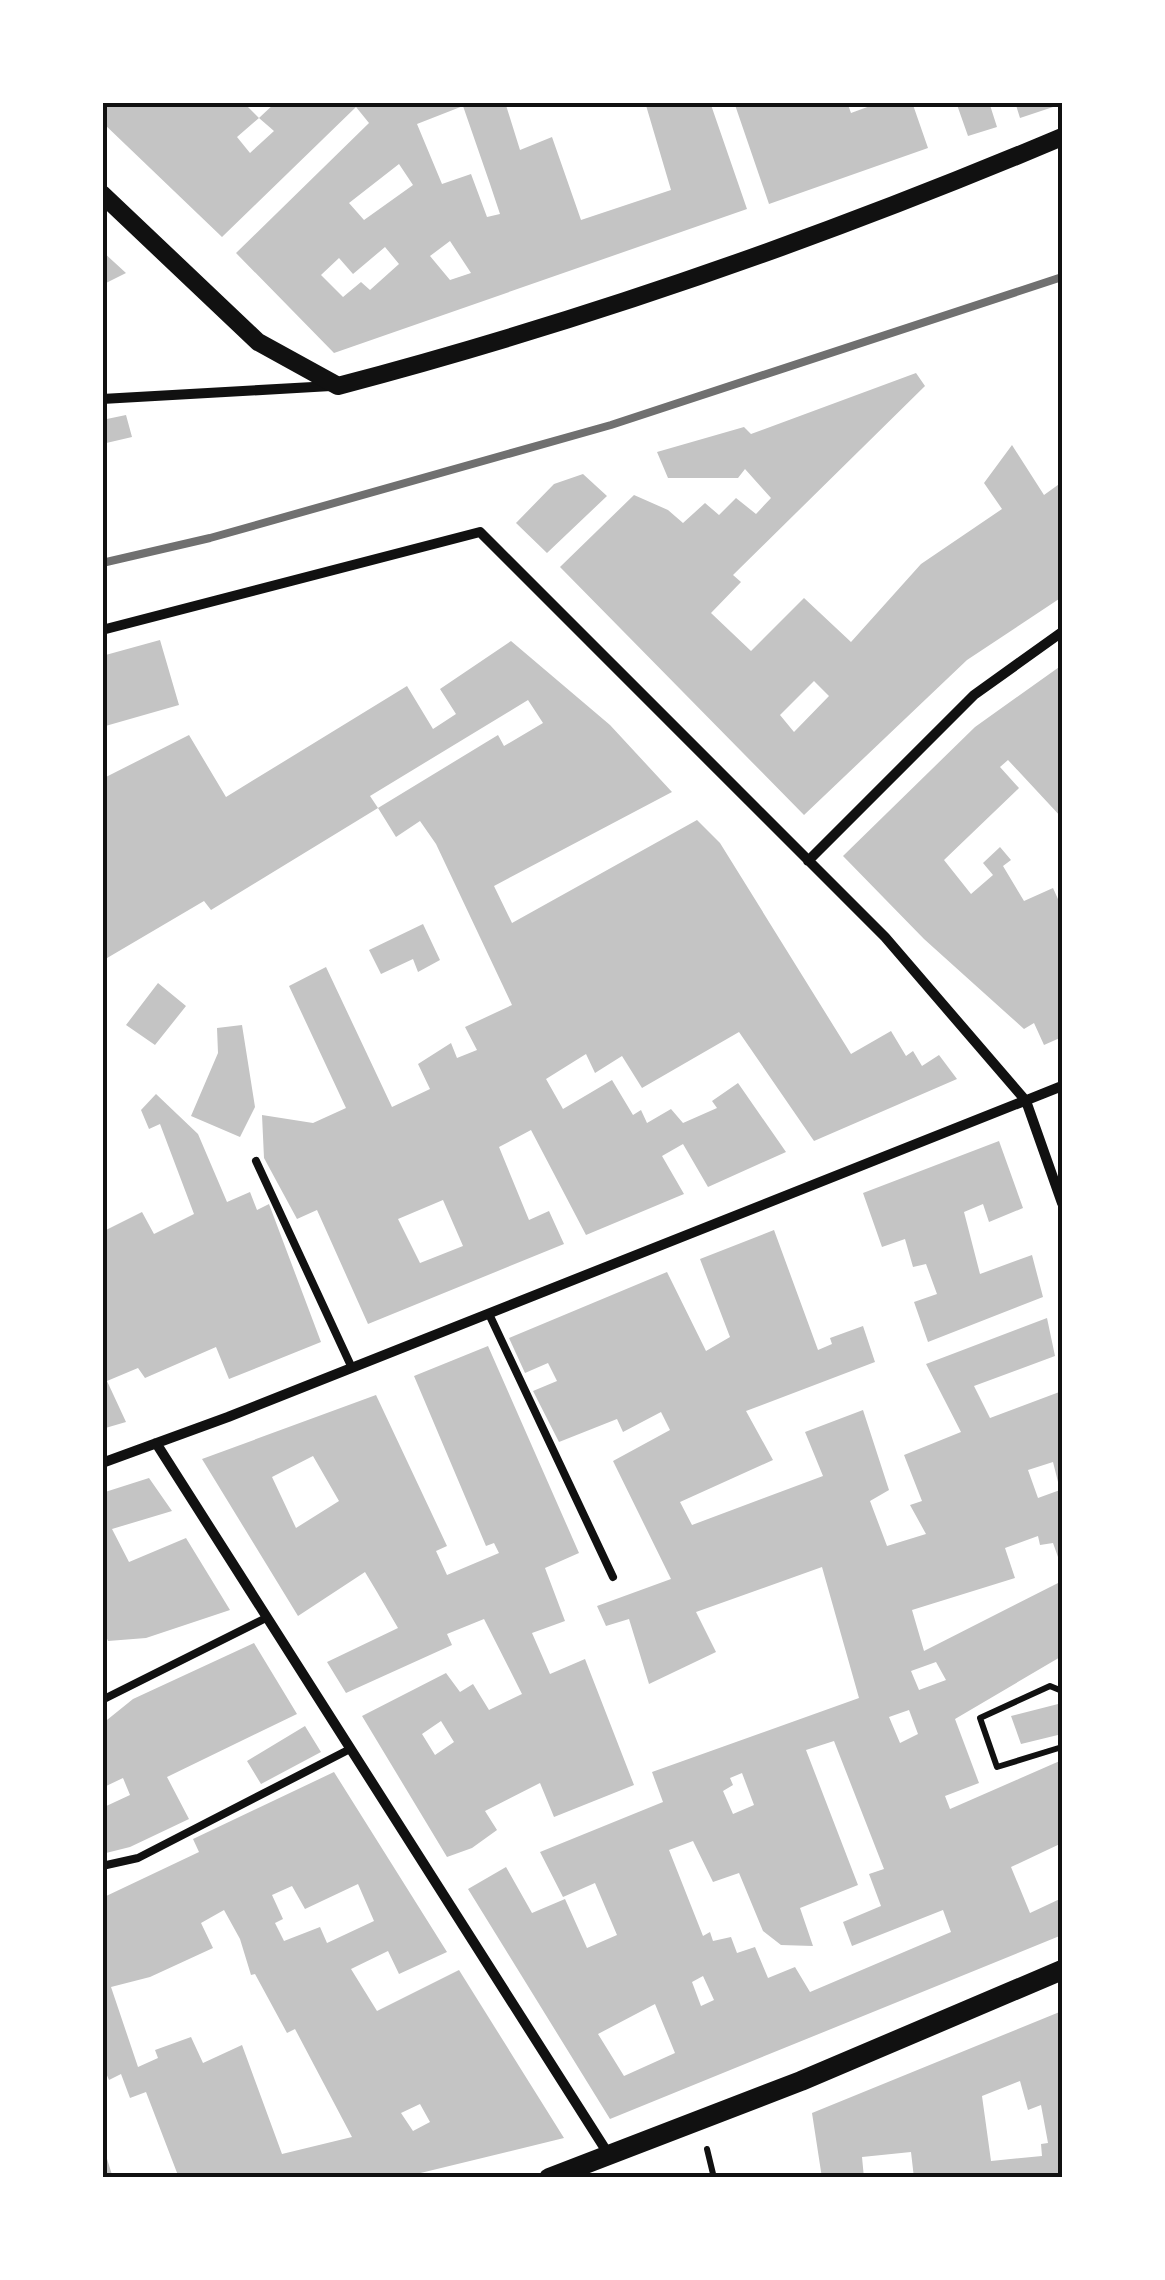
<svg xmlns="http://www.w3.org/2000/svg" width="1165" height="2280" viewBox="0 0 1165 2280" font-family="'Source Sans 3',sans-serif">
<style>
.building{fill:#c4c4c4;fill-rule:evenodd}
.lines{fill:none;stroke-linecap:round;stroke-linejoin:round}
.path{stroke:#111;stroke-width:6}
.service{stroke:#111;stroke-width:8}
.minor{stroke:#111;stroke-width:10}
.tertiary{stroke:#111;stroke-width:18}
.secondary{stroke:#111;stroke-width:20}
.rail{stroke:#707070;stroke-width:8}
.neatline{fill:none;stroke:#111;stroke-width:4}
</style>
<rect width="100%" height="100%" fill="#fff"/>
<path class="building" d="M102 102H243L259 118 276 102H505L520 150 552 137 581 220 671 190 645 102H710L747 209 334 353 236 253 369 123 356 107 222 237 102 122ZM463 106 490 184 500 214 487 217 471 174 442 184 417 124ZM259 118 274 131 250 153 237 137ZM399 164 413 185 364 220 349 203ZM450 241 471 273 450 280 430 256ZM385 247 399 264 370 290 361 282 343 297 321 275 339 258 353 274Z
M734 102H847L851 113 881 102H912L928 148 769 204Z
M956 102H989L997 127 968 136Z
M1015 102H1062V104L1020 118Z
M102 251 126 273 102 285Z
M916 373 925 386 733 575 741 582 711 613 751 651 804 598 851 642 921 564 1002 509 984 483 1012 445 1044 495 1062 482V597L967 660 804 815 560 567 634 495 668 510 683 523 705 503 719 515 736 498 756 514 771 498 745 469 738 478H668L657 452 744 427 751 434ZM814 681 829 696 794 732 780 715Z
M126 415 132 437 102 444V420Z
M583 474 607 496 547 553 516 523 554 484Z
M160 640 179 705 102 727V656Z
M511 641 610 725 672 792 494 886 512 923 697 820 720 843 851 1054 891 1031 906 1056 913 1051 922 1066 939 1055 957 1079 814 1141 739 1032 642 1088 622 1056 595 1073 586 1054 546 1079 563 1109 612 1080 633 1115 641 1110 647 1123 671 1109 683 1123 717 1108 712 1101 738 1083 786 1152 708 1187 683 1144 662 1156 684 1194 586 1235 531 1130 499 1147 529 1220 549 1211 564 1244 368 1324 317 1210 297 1219 264 1158 262 1115 313 1123 346 1108 289 986 326 967 392 1107 430 1089 418 1064 451 1043 457 1058 477 1050 465 1027 512 1005 436 844 420 821 396 837 378 808 211 910 204 901 102 961V779L189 735 226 797 407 686 433 729 456 714 440 689ZM528 700 543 723 504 746 498 735 378 808 370 796ZM443 1200 463 1246 420 1263 398 1219Z
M1062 665V818L1008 760 1000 767 1019 788 944 860 971 894 993 875 983 863 1000 847 1011 860 1003 866 1024 901 1053 888 1062 908V1037L1044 1045 1034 1023 1024 1029 924 939 843 856 975 727Z
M423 924 440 960 418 972 413 959 381 974 369 950Z
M158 983 186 1006 155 1045 126 1025Z
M242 1025 255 1107 240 1137 191 1116 218 1053 217 1028Z
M156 1094 198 1134 227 1202 250 1192 257 1210 269 1204 321 1342 229 1379 216 1347 145 1378 138 1368 107 1381 126 1422 102 1429V1232L142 1212 154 1234 194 1214 160 1124 149 1129 141 1110Z
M999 1141 1023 1208 989 1222 983 1204 964 1212 980 1274 1032 1255 1043 1297 928 1342 914 1302 937 1294 926 1264 913 1267 905 1239 882 1247 863 1193Z
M774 1230 818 1350 832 1344 830 1338 863 1326 875 1362 746 1411 773 1460 680 1502 692 1525 823 1476 805 1432 863 1410 889 1490 870 1501 887 1546 926 1534 910 1505 922 1501 904 1455 961 1432 926 1364 1047 1318 1055 1356 974 1386 990 1418 1062 1391V1557H1058L1053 1543 1040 1545 1038 1536 1005 1548 1015 1578 912 1610 924 1651 1062 1581V1656L955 1719 979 1783 945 1796 950 1809 1062 1760V1843L1011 1867 1030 1913 1062 1898V1935L610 2119 468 1889 506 1867 532 1913 565 1899 587 1948 617 1935 595 1883 563 1897 540 1852 663 1802 652 1772 859 1698 822 1567 696 1612 716 1652 649 1684 629 1619 606 1626 597 1606 671 1579 613 1461 670 1430 661 1412 623 1432 617 1419 559 1442 533 1391 557 1381 548 1363 525 1373 509 1338 667 1272 706 1351 730 1337 700 1259ZM1053 1462 1060 1490 1038 1498 1028 1470ZM936 1662 946 1680 919 1690 911 1671ZM909 1710 918 1734 900 1743 889 1717ZM834 1741 884 1869 869 1874 881 1906 843 1922 852 1946 943 1910 951 1932 810 1992 795 1967 768 1978 755 1947 737 1953 731 1937 713 1941 710 1932 703 1936 669 1850 693 1841 713 1882 739 1873 763 1931 781 1945 813 1946 800 1908 858 1885 806 1750ZM742 1773 754 1805 733 1814 723 1791 733 1785 730 1778ZM703 1976 714 2000 701 2006 692 1982ZM655 2004 675 2053 624 2076 598 2034Z
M488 1346 579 1553 545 1568 565 1621 532 1633 550 1674 585 1659 634 1785 554 1817 540 1783 485 1811 497 1830 472 1848 447 1857 362 1716 446 1673 460 1692 473 1684 489 1710 522 1694 484 1619 447 1634 452 1645 346 1693 327 1662 398 1628 377 1592 365 1572 298 1616 202 1459 376 1395 447 1546 436 1551 447 1575 499 1553 494 1543 486 1546 414 1376ZM313 1456 339 1501 296 1528 272 1477ZM441 1721 454 1742 435 1755 422 1734Z
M149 1478 172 1511 112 1529 129 1562 186 1538 230 1610 146 1638 108 1641 102 1627V1493Z
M254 1643 297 1714 167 1777 189 1819 130 1847 102 1854V1808L130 1795 123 1778 102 1788V1724L133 1699Z
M1062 1703V1734L1021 1744 1011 1716Z
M305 1726 321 1752 261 1784 247 1761Z
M334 1772 447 1952 399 1974 388 1951 351 1969 377 2011 459 1970 564 2138 400 2178H179L146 2092 130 2098 121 2074 109 2080 102 2064V1898L199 1852 193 1839ZM358 1884 374 1921 327 1943 320 1927 284 1941 275 1923 283 1919 272 1895 292 1886 305 1909ZM224 1910 240 1939 251 1975 255 1974 287 2033 295 2029 352 2137 282 2154 242 2045 203 2063 191 2037 155 2050 158 2058 138 2067 111 1987 150 1977 213 1948 201 1923ZM420 2104 430 2122 413 2131 401 2113Z
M1062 2011V2178H914L911 2152 862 2157 864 2178H822L812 2113ZM1020 2081 1028 2110 1041 2105 1048 2143 1041 2144 1042 2156 991 2161 982 2096Z
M102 2146H103L113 2178H102Z"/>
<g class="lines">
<path class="path" d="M1062 1691 1050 1686 980 1718 997 1767 1062 1747
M707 2149 714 2178"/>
<path class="service" d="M256 1161 352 1368
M489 1314 613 1577
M102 1700 266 1618
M102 1866 138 1858 350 1749"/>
<path class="minor" d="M102 399 331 386
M102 630 480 532 885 937 1026 1101 1062 1203
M808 861 974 695 1062 632
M156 1443 609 2155
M102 1463 228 1417 1062 1086"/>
<path class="tertiary" d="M102 194 258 342 338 386C585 321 827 236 1062 137"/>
<path class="secondary" d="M549 2178 801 2081 1062 1970"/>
<path class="rail" d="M102 563 210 538 611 425 1062 277"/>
</g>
<rect width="1165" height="2280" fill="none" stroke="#ffffff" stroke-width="210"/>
<rect x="105" y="105" width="955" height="2070" class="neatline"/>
</svg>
